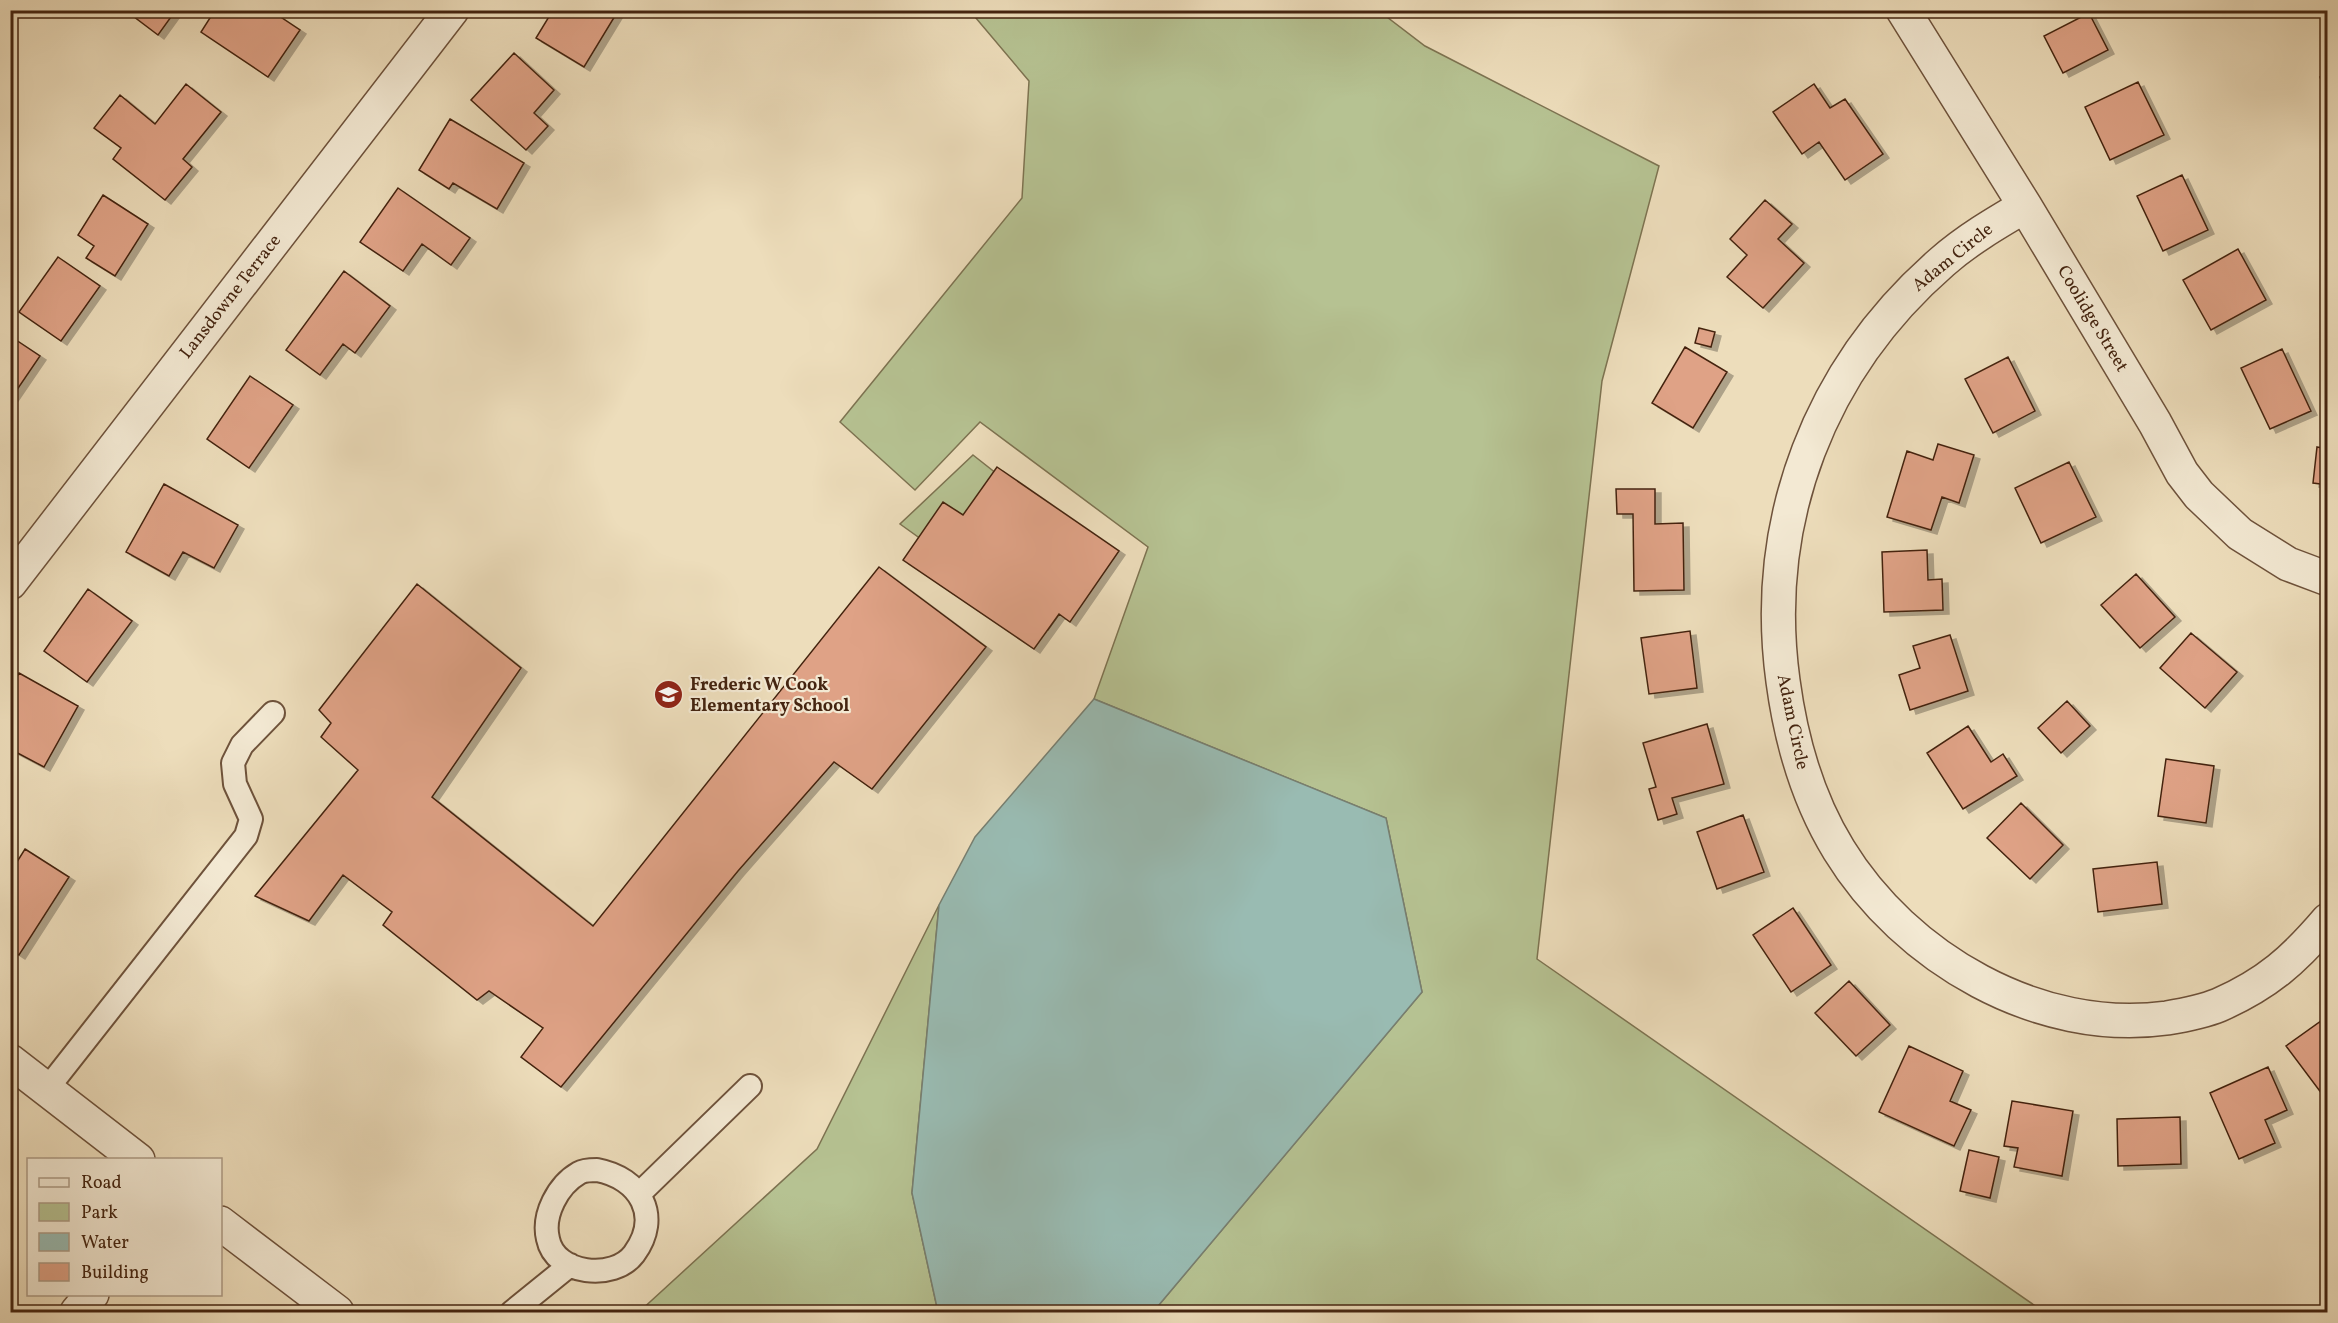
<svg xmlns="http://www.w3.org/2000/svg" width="2338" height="1323" viewBox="0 0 2338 1323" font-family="Vollkorn,serif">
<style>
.green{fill:#b6c292;stroke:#7d7351;stroke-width:1.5}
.water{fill:#99bbb2;stroke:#777f71;stroke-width:1.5}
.building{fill:#dfa286;stroke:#442410;stroke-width:1.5;filter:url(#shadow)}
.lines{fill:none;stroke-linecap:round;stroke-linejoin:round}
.lane-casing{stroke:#6e523b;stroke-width:26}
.street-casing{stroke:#6e523b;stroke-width:36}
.lane{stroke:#f3e9d3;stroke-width:22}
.street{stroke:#f3e9d3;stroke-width:33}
.labels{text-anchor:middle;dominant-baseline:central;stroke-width:4.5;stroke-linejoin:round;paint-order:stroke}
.street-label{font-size:18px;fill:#442410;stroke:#f3e9d3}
.poi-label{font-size:18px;font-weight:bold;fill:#442410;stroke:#f3e9d3;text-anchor:start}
</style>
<defs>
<filter id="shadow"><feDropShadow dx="6" dy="4" stdDeviation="0" flood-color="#0004"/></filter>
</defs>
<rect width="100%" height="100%" fill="#edddbb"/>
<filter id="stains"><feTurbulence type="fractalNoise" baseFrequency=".00333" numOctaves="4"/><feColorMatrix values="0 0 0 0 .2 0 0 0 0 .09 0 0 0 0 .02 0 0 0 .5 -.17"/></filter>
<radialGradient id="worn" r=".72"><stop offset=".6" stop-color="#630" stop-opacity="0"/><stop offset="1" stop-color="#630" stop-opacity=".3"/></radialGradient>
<path class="green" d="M970 11H1379L1425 46 1659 166 1602 381 1537 959 2044 1312H1153L1422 992 1386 818 1094 699 1148 547 980 422 915 490 840 422 1022 198 1029 81Z
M973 455 1101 556 1048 630 900 524Z
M939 905 912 1193 938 1312H639L817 1149Z"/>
<path class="water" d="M1094 699 1386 818 1422 992 1153 1312H938L912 1193 939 905 975 837Z"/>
<path class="building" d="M131 10H176L158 35 129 13Z
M215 10H270L300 30 268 77 201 32Z
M553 10H618V11L584 67 536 38Z
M2089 13 2108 50 2063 73 2044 36Z
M514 53 554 90 534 113 548 126 526 150 471 100Z
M2328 74V99L2320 77Z
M2138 82 2164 135 2110 160 2085 107Z
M186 84 221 112 183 159 192 167 165 200 113 159 121 148 94 128 120 95 155 124Z
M1814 84 1830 108 1845 99 1883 154 1845 180 1819 142 1802 154 1773 112Z
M450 119 524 163 497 209 453 183 449 189 419 170Z
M2182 175 2208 230 2163 251 2137 196Z
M398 188 470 238 451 265 422 244 403 271 360 242Z
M103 195 148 224 115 276 86 258 94 246 78 235Z
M1765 200 1792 224 1778 239 1804 263 1763 308 1727 277 1747 255 1730 239Z
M2238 249 2266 300 2211 330 2183 280Z
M58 257 100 286 61 341 19 312Z
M344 271 390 306 355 353 343 344 320 375 286 350Z
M1699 328 1715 332 1711 347 1695 343Z
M10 336 40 356 10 400Z
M1685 347 1727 372 1693 428 1652 403Z
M2282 349 2311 411 2270 429 2241 368Z
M2008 357 2035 411 1993 433 1965 379Z
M250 376 293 405 249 468 207 439Z
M1938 444 1974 455 1959 503 1942 497 1931 530 1887 517 1907 451 1933 460Z
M2317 447 2328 449V485L2313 483Z
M2069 462 2096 517 2041 543 2015 488Z
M997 467 1119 551 1070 622 1059 614 1034 649 903 560 943 502 963 515Z
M164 484 238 525 214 568 183 552 169 576 126 552Z
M1616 489H1655V524L1683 523 1684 590 1634 591 1633 514H1617Z
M1927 550 1928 580 1942 579 1943 610 1884 612 1882 552Z
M879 567 986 647 872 789 834 762 738 871 561 1087 521 1057 543 1028 489 991 477 1000 383 925 392 912 343 875 309 921 255 896 358 770 321 737 331 723 319 710 417 584 521 668 432 797 593 926Z
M2136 574 2175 617 2140 648 2101 605Z
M88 589 132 621 87 682 44 651Z
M1690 631 1697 688 1649 694 1641 638Z
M2191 633 2237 672 2205 708 2160 668Z
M1950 635 1968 691 1910 710 1899 675 1920 668 1913 646Z
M19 673 78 706 44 767 10 749V690Z
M2067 701 2090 726 2061 753 2038 728Z
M1707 724 1724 784 1672 798 1677 814 1658 820 1649 789 1656 787 1643 743Z
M1968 726 1991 762 2003 754 2017 776 1963 809 1927 753Z
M2166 759 2214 766 2206 823 2158 816Z
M2021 803 2063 845 2030 879 1987 838Z
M1743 815 1764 872 1717 889 1697 832Z
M25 849 69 877 19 955 10 949V873Z
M2157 862 2162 904 2098 912 2093 869Z
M1793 908 1831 965 1791 992 1753 935Z
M1849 981 1890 1025 1856 1056 1815 1013Z
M2328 1016V1096L2325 1098 2286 1046Z
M1909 1046 1963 1071 1950 1101 1971 1110 1954 1146 1879 1112Z
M2268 1067 2287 1110 2265 1120 2275 1143 2239 1159 2210 1093Z
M2012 1101 2073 1111 2062 1176 2014 1167 2018 1148 2004 1146Z
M2180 1117 2181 1164 2118 1166 2117 1119Z
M1969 1150 1999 1157 1990 1198 1960 1191Z"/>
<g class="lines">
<defs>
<path id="lane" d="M47 1089 246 836 251 819 235 784 233 763 242 745 273 713
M597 1170C640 1178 662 1216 634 1254 614 1281 555 1275 548 1239 542 1215 558 1185 579 1173 584 1170 592 1170 597 1170Z
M639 1194 750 1086
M512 1312 570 1265"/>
<path id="street" d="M1903 10 2025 206 2155 423 2182 473 2199 495 2240 534 2288 564 2328 579
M2025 206C1996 223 1967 240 1942 262 1820 368 1761 520 1783 681 1791 741 1807 798 1839 850 1905 958 2039 1036 2167 1018 2185 1015 2202 1012 2219 1005 2267 984 2294 960 2328 920
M10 583 452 10
M10 1061 138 1160
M220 1223 337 1312
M77 1312 92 1294"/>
</defs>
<use href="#lane" class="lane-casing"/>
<use href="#street" class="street-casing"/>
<use href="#lane" class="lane"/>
<use href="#street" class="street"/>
</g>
<defs>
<symbol id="school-disc" viewBox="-11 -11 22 22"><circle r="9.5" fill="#8f2418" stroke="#f3e9d3"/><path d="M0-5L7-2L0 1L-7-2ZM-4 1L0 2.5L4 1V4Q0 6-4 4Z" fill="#fff"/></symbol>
</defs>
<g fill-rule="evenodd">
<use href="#school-disc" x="652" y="678" width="33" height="33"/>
</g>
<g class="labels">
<g class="street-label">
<text transform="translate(1953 258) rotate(-39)">Adam Circle</text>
<text transform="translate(231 297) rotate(-52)">Lansdowne Terrace</text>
<text transform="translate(2092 319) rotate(59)">Coolidge Street</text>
<text transform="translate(1792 722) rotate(78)">Adam Circle</text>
</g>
<g class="poi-label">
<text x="690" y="685">Frederic W Cook<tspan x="690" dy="21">Elementary School</tspan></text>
</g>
</g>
<rect width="2338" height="1323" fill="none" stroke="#edddbb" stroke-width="36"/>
<rect x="12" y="12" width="2314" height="1299" fill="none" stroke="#442410" stroke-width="3"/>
<rect x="18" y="18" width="2302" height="1287" fill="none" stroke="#442410" stroke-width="1.5"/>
<rect x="27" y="1158" width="195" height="138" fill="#f3e9d3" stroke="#ad9a85" stroke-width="1.5"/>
<rect x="39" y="1178" width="30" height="9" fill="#f3e9d3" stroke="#ad9a85" stroke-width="1.5"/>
<text x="81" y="1188" font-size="18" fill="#442410">Road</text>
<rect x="39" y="1203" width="30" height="18" fill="#b6c292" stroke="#ad9a85" stroke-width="1.5"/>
<text x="81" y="1218" font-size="18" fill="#442410">Park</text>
<rect x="39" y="1233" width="30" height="18" fill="#99bbb2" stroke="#ad9a85" stroke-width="1.5"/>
<text x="81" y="1248" font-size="18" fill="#442410">Water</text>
<rect x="39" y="1263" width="30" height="18" fill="#dfa286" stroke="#ad9a85" stroke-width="1.5"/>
<text x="81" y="1278" font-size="18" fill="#442410">Building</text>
<rect width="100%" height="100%" filter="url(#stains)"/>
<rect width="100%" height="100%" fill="url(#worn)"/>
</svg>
